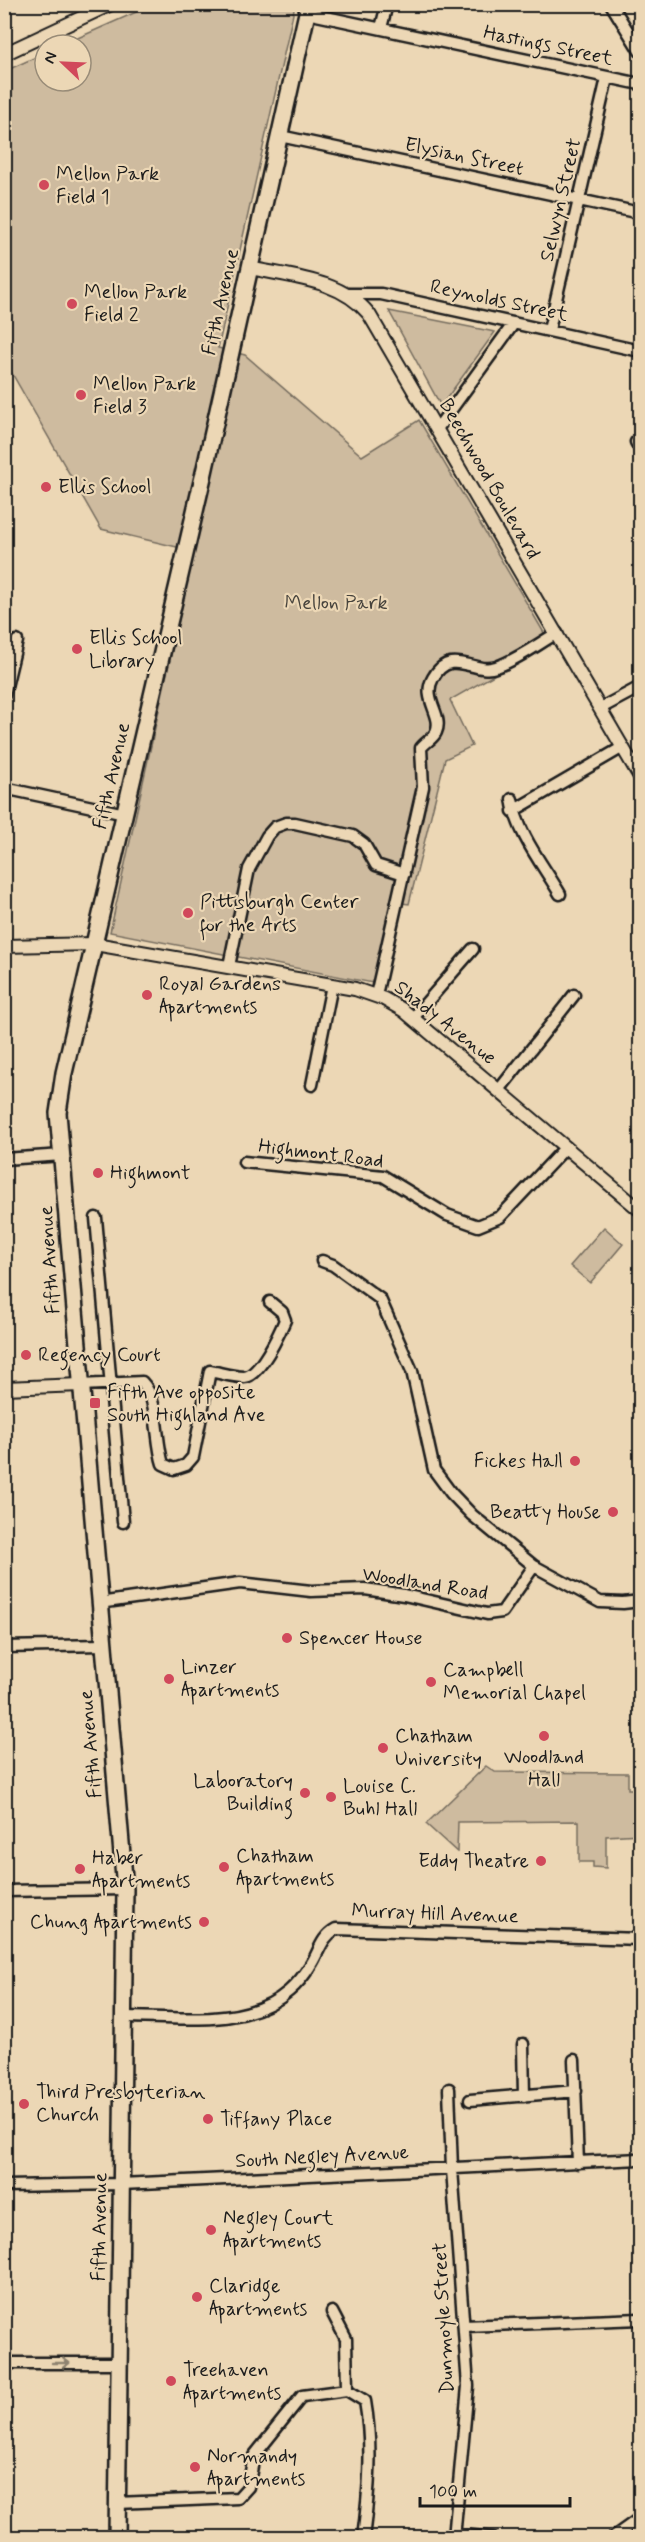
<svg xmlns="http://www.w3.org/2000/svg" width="645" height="2542" viewBox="0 0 645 2542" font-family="Mynerve,sans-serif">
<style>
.green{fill:#cebb9f;stroke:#756c5e;stroke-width:1.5}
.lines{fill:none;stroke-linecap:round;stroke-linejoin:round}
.minor-casing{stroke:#1c1c1c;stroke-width:15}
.major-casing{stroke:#1c1c1c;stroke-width:16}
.highway-casing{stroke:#1c1c1c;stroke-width:20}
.minor{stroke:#ecd7b5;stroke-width:10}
.major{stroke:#ecd7b5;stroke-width:12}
.highway{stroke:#ecd7b5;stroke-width:15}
.oneway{stroke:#8e8370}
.poi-dot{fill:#d1495b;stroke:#ecd7b5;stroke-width:2}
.labels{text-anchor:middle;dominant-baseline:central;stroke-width:4.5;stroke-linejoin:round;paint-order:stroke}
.street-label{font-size:20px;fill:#1c1c1c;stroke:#ecd7b5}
.poi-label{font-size:20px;fill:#1c1c1c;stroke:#ecd7b5;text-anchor:start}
.park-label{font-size:20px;fill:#48443d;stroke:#ecd7b5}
</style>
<rect width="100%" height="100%" fill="#ecd7b5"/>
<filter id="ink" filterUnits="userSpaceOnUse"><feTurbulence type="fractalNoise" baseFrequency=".0167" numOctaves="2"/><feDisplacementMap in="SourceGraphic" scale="12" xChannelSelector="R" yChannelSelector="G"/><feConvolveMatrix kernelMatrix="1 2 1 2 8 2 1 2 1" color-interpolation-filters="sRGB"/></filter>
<g filter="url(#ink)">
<path class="green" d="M152 5H295L218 348 245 355 362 456 419 420 550 643 450 700 472 746 445 759 409 904 402 903 383 985 110 932 194 551 101 529 5 361V71L45 53V81H81V45H62Z
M389 311 495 332 441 406Z
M604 1227 623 1244 590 1283 570 1266Z
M486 1766 495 1772 628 1773V1789H640V1834L606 1836V1868L593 1867V1862H579V1821L458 1822 457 1852 426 1824Z"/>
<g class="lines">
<defs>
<path id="minor" d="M611 4 640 51
M307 13 640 84
M381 28 387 4
M280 136 640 213
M348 294H381L640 351
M549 330 607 78
M437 429 514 323
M636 442 640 449
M4 695 17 641
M601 708 640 687
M4 788 125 814
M512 799C517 833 543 865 560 894
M513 811 623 747
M229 966 249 869 267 836 275 827 286 823H295L353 836 364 844 376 865 404 874
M376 995 423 787 421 748C425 742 433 739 436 732 444 715 421 699 433 678 451 646 474 675 496 667 517 660 538 644 557 633
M413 1018 473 949
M312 1085 332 985
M499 1090 574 995
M4 1159 63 1155
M244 1162 383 1176 447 1215 478 1226 500 1217 566 1147
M96 1218 123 1522
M322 1261 333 1265 380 1299 412 1371 434 1470 451 1493 472 1515 534 1566
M81 1385 142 1382C159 1399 155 1440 163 1464L174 1469 186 1465 193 1457 210 1371C221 1373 233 1377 244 1377 260 1376 279 1334 285 1320L282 1312 270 1302
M99 1603 240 1583 311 1591 365 1589 404 1595 487 1614 502 1612 534 1566 600 1602 623 1603 640 1601
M4 1647 103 1645
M4 1891 125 1889
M123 2017C176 2017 246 2029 289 1991 296 1985 305 1974 310 1966 319 1953 321 1937 336 1929L640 1939
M523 2044 524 2096
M574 2060 578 2163
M449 2089 452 2169 468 2386 454 2538
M470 2100 576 2091
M4 2186 121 2184 640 2159
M332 2312 346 2339 347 2390
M464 2326 640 2319
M4 2363H118
M117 2503 238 2498 248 2487 254 2456 302 2396 347 2390 365 2401C373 2447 369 2492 363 2538
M455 2534 493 2538
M612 2538 640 2518"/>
<path id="major" d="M4 54 111 4
M250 268C291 277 340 279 369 314L640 777
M4 946 95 944 355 989 384 999 403 1010 640 1210
M4 1388 81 1385"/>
<path id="highway" d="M117 2538 125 1889 58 1113 64 1073 203 477 309 4"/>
</defs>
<use href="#minor" class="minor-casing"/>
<use href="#major" class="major-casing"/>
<use href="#highway" class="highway-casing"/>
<use href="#minor" class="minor"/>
<use href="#major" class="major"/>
<use href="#highway" class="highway"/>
</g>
<defs><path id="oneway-shaft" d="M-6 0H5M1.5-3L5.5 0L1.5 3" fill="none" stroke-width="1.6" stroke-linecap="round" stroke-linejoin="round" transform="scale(1.5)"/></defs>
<use class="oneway" href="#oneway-shaft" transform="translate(61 2363)"/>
</g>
<g class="poi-dot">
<circle cx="44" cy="185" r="6"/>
<circle cx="72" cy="304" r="6"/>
<circle cx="81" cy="395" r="6"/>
<circle cx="46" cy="487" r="6"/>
<circle cx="77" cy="649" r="6"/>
<circle cx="188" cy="913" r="6"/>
<circle cx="147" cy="995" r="6"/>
<circle cx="98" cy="1173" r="6"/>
<circle cx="26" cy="1355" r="6"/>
<rect x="89" y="1397" width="12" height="12" rx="3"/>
<circle cx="575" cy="1461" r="6"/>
<circle cx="613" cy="1512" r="6"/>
<circle cx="287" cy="1638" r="6"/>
<circle cx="169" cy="1679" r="6"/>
<circle cx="431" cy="1682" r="6"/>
<circle cx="544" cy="1736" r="6"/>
<circle cx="383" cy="1748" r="6"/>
<circle cx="305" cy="1793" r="6"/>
<circle cx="331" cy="1797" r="6"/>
<circle cx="541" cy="1861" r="6"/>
<circle cx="224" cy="1867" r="6"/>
<circle cx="80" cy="1869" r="6"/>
<circle cx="204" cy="1922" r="6"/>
<circle cx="24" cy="2104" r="6"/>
<circle cx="208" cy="2119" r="6"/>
<circle cx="211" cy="2230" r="6"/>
<circle cx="197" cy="2297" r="6"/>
<circle cx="171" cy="2381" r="6"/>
<circle cx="195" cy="2467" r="6"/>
</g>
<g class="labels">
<g class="street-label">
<text transform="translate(548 46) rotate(12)">Hastings Street</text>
<text transform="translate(464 157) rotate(12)">Elysian Street</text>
<text transform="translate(561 200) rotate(-77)">Selwyn Street</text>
<text transform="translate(499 301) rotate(12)">Reynolds Street</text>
<text transform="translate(221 302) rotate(-77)">Fifth Avenue</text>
<text transform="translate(489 479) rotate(60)">Beechwood Boulevard</text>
<text transform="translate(112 776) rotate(-77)">Fifth Avenue</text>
<text transform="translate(445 1023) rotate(38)">Shady Avenue</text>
<text transform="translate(321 1154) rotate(7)">Highmont Road</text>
<text transform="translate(50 1260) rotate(-94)">Fifth Avenue</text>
<text transform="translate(425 1584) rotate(9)">Woodland Road</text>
<text transform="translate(91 1744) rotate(-95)">Fifth Avenue</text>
<text transform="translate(435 1914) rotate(2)">Murray Hill Avenue</text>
<text transform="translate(322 2157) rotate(-3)">South Negley Avenue</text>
<text transform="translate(100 2227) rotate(-89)">Fifth Avenue</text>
<text transform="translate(444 2318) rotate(-93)">Dunmoyle Street</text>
</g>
<g class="poi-label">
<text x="56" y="174">Mellon Park<tspan x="56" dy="23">Field 1</tspan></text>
<text x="84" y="292">Mellon Park<tspan x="84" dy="23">Field 2</tspan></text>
<text x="93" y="384">Mellon Park<tspan x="93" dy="23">Field 3</tspan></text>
<text x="58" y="487">Ellis School</text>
<text x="89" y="638">Ellis School<tspan x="89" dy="23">Library</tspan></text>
<text x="200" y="902">Pittsburgh Center<tspan x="200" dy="23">for the Arts</tspan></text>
<text x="159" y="984">Royal Gardens<tspan x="159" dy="23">Apartments</tspan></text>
<text x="110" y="1173">Highmont</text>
<text x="38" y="1355">Regency Court</text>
<text x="107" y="1392">Fifth Ave opposite<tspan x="107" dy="23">South Highland Ave</tspan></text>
<text x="563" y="1461" text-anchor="end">Fickes Hall</text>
<text x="601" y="1512" text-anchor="end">Beatty House</text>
<text x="299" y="1638">Spencer House</text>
<text x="181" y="1667">Linzer<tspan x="181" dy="23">Apartments</tspan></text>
<text x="443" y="1670">Campbell<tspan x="443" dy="23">Memorial Chapel</tspan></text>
<text x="395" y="1736">Chatham<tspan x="395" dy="23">University</tspan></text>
<text x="544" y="1757" text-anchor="middle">Woodland<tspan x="544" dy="23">Hall</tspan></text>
<text x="293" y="1781" text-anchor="end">Laboratory<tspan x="293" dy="23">Building</tspan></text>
<text x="343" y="1786">Louise C.<tspan x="343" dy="23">Buhl Hall</tspan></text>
<text x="236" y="1856">Chatham<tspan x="236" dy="23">Apartments</tspan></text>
<text x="92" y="1858">Haber<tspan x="92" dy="23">Apartments</tspan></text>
<text x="529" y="1861" text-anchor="end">Eddy Theatre</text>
<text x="192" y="1922" text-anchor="end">Chung Apartments</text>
<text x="36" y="2092">Third Presbyterian<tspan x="36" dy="23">Church</tspan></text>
<text x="220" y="2119">Tiffany Place</text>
<text x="223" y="2218">Negley Court<tspan x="223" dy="23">Apartments</tspan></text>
<text x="209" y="2286">Claridge<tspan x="209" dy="23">Apartments</tspan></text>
<text x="183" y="2370">Treehaven<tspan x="183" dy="23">Apartments</tspan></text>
<text x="207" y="2456">Normandy<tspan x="207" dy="23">Apartments</tspan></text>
</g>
<g class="park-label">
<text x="336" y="603">Mellon Park</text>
</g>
</g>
<rect width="645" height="2542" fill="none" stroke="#ecd7b5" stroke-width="24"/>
<rect x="12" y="12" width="621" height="2518" fill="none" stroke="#1c1c1c" stroke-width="2" filter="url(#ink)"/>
<g transform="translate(63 63) rotate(293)"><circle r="28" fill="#ecd7b5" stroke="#998c78" stroke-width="1.5"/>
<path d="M0-4.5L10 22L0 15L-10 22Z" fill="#d1495b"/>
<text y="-9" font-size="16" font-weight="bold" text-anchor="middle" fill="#1c1c1c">N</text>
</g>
<path d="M420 2497v9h150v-9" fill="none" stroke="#1c1c1c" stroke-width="3"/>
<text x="429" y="2497" font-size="18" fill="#1c1c1c" stroke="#ecd7b5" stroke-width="4.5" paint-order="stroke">100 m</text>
</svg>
